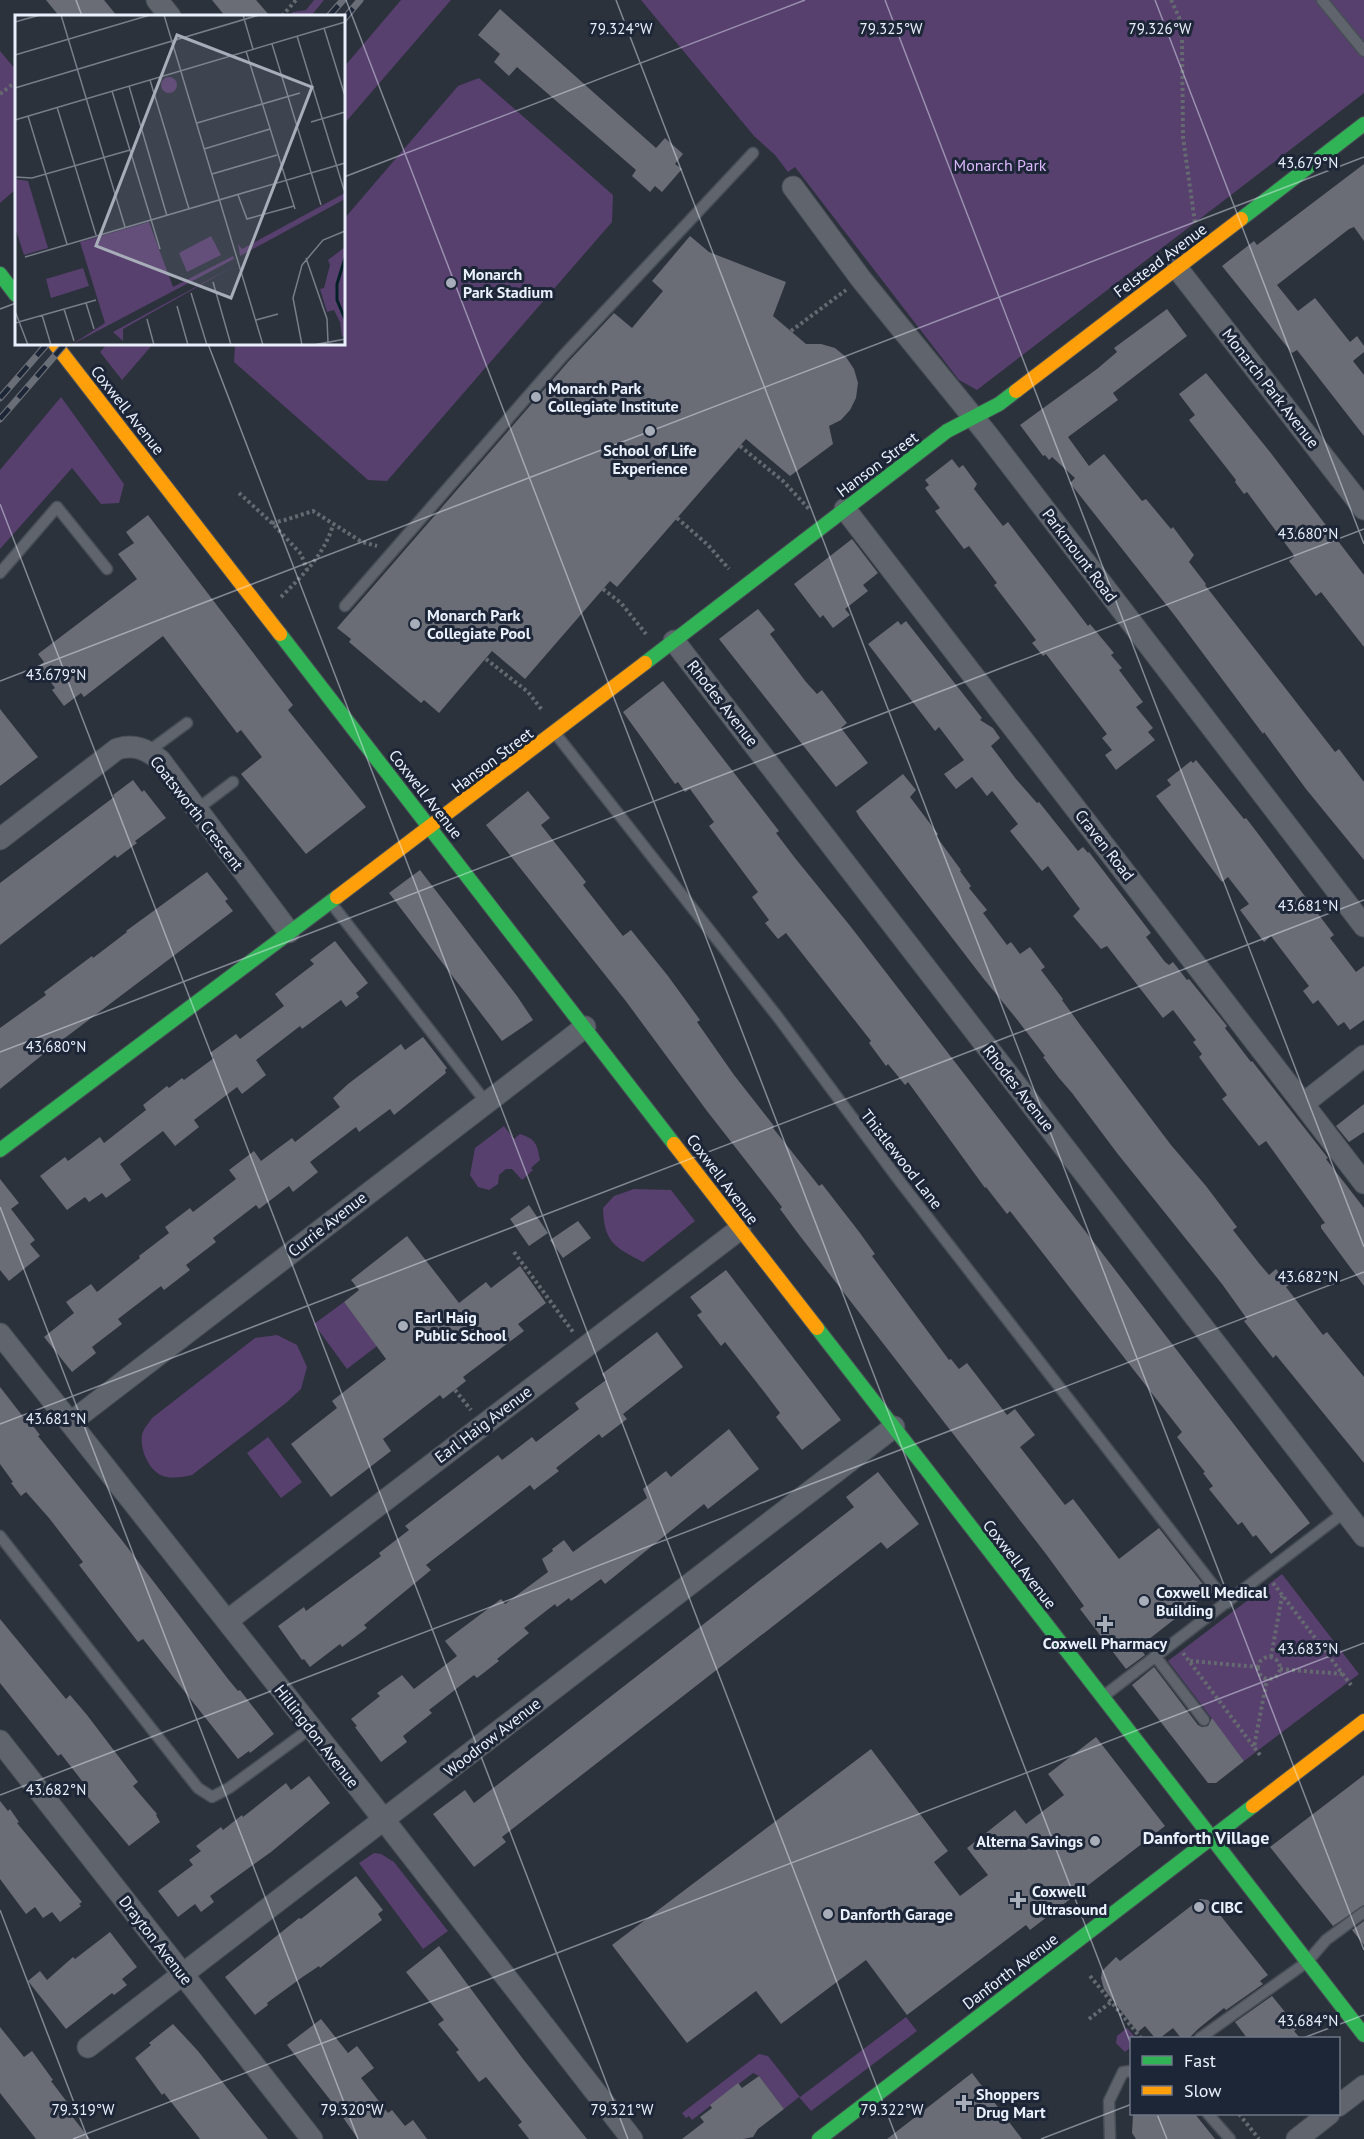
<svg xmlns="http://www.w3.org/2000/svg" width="1364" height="2139" viewBox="0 0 1364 2139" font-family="'PT Sans',sans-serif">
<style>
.green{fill:#573f6e}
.building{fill:#6a6c76}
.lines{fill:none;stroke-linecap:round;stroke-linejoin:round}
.lane-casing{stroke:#484e57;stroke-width:13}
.street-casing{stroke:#484e57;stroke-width:23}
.fast-casing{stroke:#484e57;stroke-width:16}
.slow-casing{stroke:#484e57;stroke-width:16}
.path{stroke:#656970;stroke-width:4;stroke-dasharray:3 3;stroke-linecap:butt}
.lane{stroke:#60646c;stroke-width:10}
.street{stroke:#60646c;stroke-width:21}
.fast{stroke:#30b455;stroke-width:14}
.slow{stroke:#ff9f0a;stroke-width:14}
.rail-casing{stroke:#6a6e77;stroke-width:7}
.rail{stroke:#1c2637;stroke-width:4.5;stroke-dasharray:14;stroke-linecap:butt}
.ticks{fill:none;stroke:#eaf1fd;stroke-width:1.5;stroke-opacity:0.45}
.poi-dot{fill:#a8aeb9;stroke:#1c2637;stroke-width:2}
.labels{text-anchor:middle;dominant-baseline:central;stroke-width:6;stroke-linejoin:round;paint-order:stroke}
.park-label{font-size:16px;fill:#ddb8ff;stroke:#1c2637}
.street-label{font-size:16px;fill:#eaf1fd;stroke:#1c2637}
.poi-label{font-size:16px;font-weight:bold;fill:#eaf1fd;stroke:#1c2637;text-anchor:start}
.neighbourhood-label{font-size:18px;font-weight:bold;fill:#eaf1fd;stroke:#1c2637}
.inset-river{fill:none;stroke:#042128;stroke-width:3}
.inset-road{fill:none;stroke:#787e89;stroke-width:1.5}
.view{fill:#a8aeb9;fill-opacity:0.15;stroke:#a8aeb9;stroke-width:3}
.inset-edge{fill:none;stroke:#eaf1fd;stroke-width:3}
.ticks-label{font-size:15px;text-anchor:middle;fill:#eaf1fd;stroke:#1c2637;stroke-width:6;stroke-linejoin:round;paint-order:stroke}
</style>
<rect width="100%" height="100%" fill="#2c323c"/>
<path class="green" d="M314 0H324L311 16H289L293 12 306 10Z
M401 0H451L344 124V67Z
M641 0H1364V93L977 390 959 380 795 167 788 172 775 155 754 136Z
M0 51 16 70V189L0 203Z
M479 78 613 195 612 222 387 481 368 480 234 362 235 345 237 344H344V219L458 86Z
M107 344H153L122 380 100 352Z
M61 397 124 484 119 503 101 504 72 468 0 549V470Z
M504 1126 514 1139 520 1134C536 1139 537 1144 540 1160L531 1168 533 1170 522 1180 512 1169H506L499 1175 498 1184 489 1190 478 1187 470 1175 475 1148Z
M634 1189 671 1190 695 1221 643 1262C614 1247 604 1242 603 1208L614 1196Z
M344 1302 377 1346 347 1369 314 1324Z
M277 1335 297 1345 307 1367 301 1389 286 1403 192 1475C183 1477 172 1479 163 1476 148 1470 140 1449 142 1435 143 1429 149 1423 152 1418L255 1338Z
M268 1437 302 1482 281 1498 247 1453Z
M1282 1574 1359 1674 1244 1761 1168 1661Z
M374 1853 381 1854 394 1862 448 1931 423 1949 359 1863Z
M906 2017 917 2031 811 2111 799 2097 784 2109 759 2076 753 2073 692 2120 689 2116 686 2118 682 2113 759 2054 768 2056 800 2097Z
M1127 2028 1136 2038H1132L1131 2047 1125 2052 1116 2043 1117 2036Z"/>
<path class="building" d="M46 0H104L117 16H59Z
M212 0H256L270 16H225Z
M500 9 656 148 665 138 683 154 675 164 682 169 662 192 655 186 650 192 632 176 636 170 517 67 509 76 494 62 500 54 478 35Z
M1364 164V241L1354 227 1349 229 1277 285 1298 311 1315 298 1350 342 1357 336 1364 346V352L1353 361 1364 375V436L1297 350 1292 353 1222 266 1254 241 1257 245Z
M690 236 709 252 786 282 773 316 806 344H821L835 348 846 357 854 369 858 383 856 398 850 410 841 420 829 426 833 444 790 476 746 439 617 587 610 581 525 679 492 651 439 713 424 700 421 703 349 642 351 639 337 628 568 362 614 313 632 328 663 291 652 281Z
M1167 309 1187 336 1113 393 1118 400 1068 437 1089 466 1104 454 1142 501 1146 499 1171 529 1173 527 1194 555 1189 562 1206 584 1205 585 1335 752 1339 749 1364 782V860L1306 789 1264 732 1263 734 1175 616 1070 483 1075 478 1052 457 1049 460 1045 455 1043 456 1020 425 1097 369 1117 352 1114 348Z
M1206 373 1270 452 1364 575V647L1321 592 1316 596 1289 561 1294 557 1293 554 1247 492 1244 494 1235 482 1236 480 1189 420 1195 415 1179 394Z
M952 459 959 468 963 465 977 484 974 489 1003 526 1008 522 1088 626 1090 624 1114 653 1111 655 1122 668 1119 670 1143 702 1136 707 1153 728 1148 732 1155 740 1116 770 1105 755 1112 750 1102 738 1107 734 1046 654 1043 656 1032 643 1036 640 994 585 997 583 969 546 964 549 935 511 940 508 925 488 929 485 925 480Z
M148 515 293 705 288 710 366 807 306 854 241 774 262 757 241 730 237 733 163 636 84 697 81 693 64 706 52 690 55 688 39 666 44 662 38 654 137 579 118 554 134 543 126 532Z
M852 539 878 573 863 585 868 591 845 609 850 615 833 628 823 615 820 618 794 584Z
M758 609 775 630 770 634 806 682 817 694 822 690 847 723 841 728 868 763 836 787 719 639Z
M898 621 901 625 906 621 982 718 980 720 993 728 1000 738 991 746 1016 779 1037 803 1039 802 1078 851 1083 847 1088 853 1089 852 1151 933 1146 937 1165 962 1169 965 1173 962 1187 980 1189 979 1227 1026 1225 1028 1251 1062 1252 1061 1328 1158 1326 1159 1364 1208V1286L1321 1228V1225L1325 1223 1266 1141 1259 1146 1222 1099 1227 1095 1199 1057 1202 1054 1193 1042 1196 1040 1173 1010 1163 1018 1107 946 1101 949 1073 916 1080 909 1048 866 1042 871 1010 831 1018 824 992 791 987 796 972 777 956 789 944 774 964 760 939 727 935 731 868 644Z
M663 681 779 831 776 833 795 858 851 927 1310 1523 1271 1554 1256 1535 1253 1537 1242 1522 1238 1525 1209 1489 1213 1486 1203 1473 1205 1472 1177 1437 1182 1432 1010 1211 1007 1214 986 1187 985 1188 908 1082 905 1085 888 1064 886 1066 869 1043 871 1041 786 933 778 939 765 923 769 920 752 897 758 892 709 826 714 822 690 789 685 792 678 782 675 784 623 712Z
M0 709 38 757 0 786Z
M1196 760 1244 819 1246 818 1256 831 1334 935 1330 938 1356 972 1364 966V1020L1350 1030 1344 1022 1338 1026 1318 1000 1313 1004 1303 991 1309 986 1271 936 1264 942 1240 910 1249 904 1228 877 1222 882 1156 796 1171 785 1167 780 1191 761 1193 763Z
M903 774 916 790 910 797 938 834 936 836 961 870 960 871 971 886 969 888 987 910 983 913 1007 945 1011 942 1020 954 1030 947 1045 967 1041 970 1063 999 1062 1000 1081 1026 1171 1145 1206 1186 1237 1227 1233 1230 1258 1262 1269 1275 1276 1269 1289 1285 1286 1287 1323 1335 1327 1332 1364 1377V1463L1276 1355 1273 1358 1258 1339 1244 1321 1247 1319 1222 1284 1117 1153 1072 1093 1059 1078 1043 1057 1045 1056 1015 1017 983 978 860 818 856 811Z
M133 780 142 792 144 790 166 818 135 841 137 843 117 858 115 855 0 945V883L114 797 113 795Z
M528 791 550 818 541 825 586 882 583 885 623 936 631 930 668 976 700 1020 697 1022 734 1075 774 1126 773 1128 819 1186 822 1184 860 1233 875 1254 872 1256 949 1360 951 1359 959 1369 967 1363 1007 1415 1015 1409 1035 1435 1020 1447 1065 1505 1073 1499 1119 1559 1159 1528 1209 1592 1139 1647 1145 1655 1126 1669 1080 1609 1084 1606 1046 1554 800 1236 780 1209 782 1207 707 1111 625 1000 486 825Z
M420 870 517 996 533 1020 502 1041 389 893Z
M207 872 228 899 225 901 233 911 41 1056 0 1089V1028L46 995 44 992 92 956 93 958 127 932 126 931Z
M335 941 368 983 356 993 359 997 346 1007 341 1000 302 1029 300 1026 256 1060 266 1075 242 1094 237 1087 194 1120 199 1127 175 1146 163 1131 120 1164 131 1180 106 1198 102 1193 89 1202 85 1197 67 1210 40 1176 65 1157 68 1161 100 1137 104 1143 146 1110 143 1105 167 1086 169 1088 182 1078 184 1080 214 1058 210 1053 236 1034 240 1039 284 1006 275 994 314 964 310 960Z
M423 1037 447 1068 445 1070 446 1073 394 1115 390 1109 359 1132 356 1127 310 1162 318 1172 293 1192 289 1186 259 1209 256 1205 213 1238 216 1242 186 1265 190 1270 164 1290 161 1286 118 1319 122 1324 92 1347 96 1353 72 1372 44 1337 74 1313 66 1302 91 1284 97 1292 140 1258 139 1256 169 1233 165 1227 190 1208 193 1212 236 1179 229 1170 254 1151 261 1161 292 1138 295 1142 340 1107 333 1098 348 1084 401 1044 405 1050Z
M1364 1104V1132L1349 1142 1336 1126Z
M0 1179 19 1203 11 1209 35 1240 30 1244 40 1256 9 1281 0 1270Z
M529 1205 548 1233 529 1246 510 1219Z
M578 1221 591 1238 563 1258 550 1240Z
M407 1236 459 1303 486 1282 491 1288 520 1266 546 1303 518 1324 524 1331 463 1377 466 1381 443 1399 440 1395 383 1439 391 1451 331 1497 291 1444 337 1408 332 1401 386 1359 344 1302 359 1290 351 1280Z
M726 1270 841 1420 802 1450 776 1417 780 1413 765 1393 725 1342 721 1346 697 1315 702 1312 690 1297Z
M657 1332 683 1367 623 1414 627 1419 602 1438 599 1434 556 1468 559 1471 534 1490 530 1485 426 1565 431 1570 364 1625 367 1628 342 1647 340 1644 310 1667 304 1659 302 1660 278 1626 304 1607 306 1611 381 1556 379 1553 409 1530 405 1526 498 1455 502 1460 532 1437 536 1442 579 1409 575 1403 606 1380 602 1374Z
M0 1387 28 1423 30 1422 40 1435 38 1436 121 1539 228 1679 238 1691 240 1690 274 1734 250 1753 249 1751 238 1759 143 1639 138 1642 79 1565 83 1562 49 1518 26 1492 21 1496 11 1483 13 1482 0 1464Z
M729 1429 759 1469 708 1509 704 1504 605 1584 601 1579 571 1601 569 1598 557 1607 555 1604 524 1628 529 1633 497 1659 499 1661 477 1678 474 1675 429 1710 432 1713 403 1736 407 1742 381 1762 355 1727 357 1726 351 1719 380 1696 377 1693 402 1675 414 1689 457 1656 445 1641 501 1599 505 1604 548 1572 542 1559 553 1551 552 1549 564 1540 573 1552 647 1498 643 1489 666 1471 671 1477Z
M878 1472 919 1524 887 1549 881 1542 502 1837 506 1842 474 1867 433 1814 465 1790 474 1803 854 1507 846 1497Z
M0 1619 66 1699 70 1695 87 1715 138 1782 133 1786 157 1814 156 1815 160 1822 129 1846 83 1791 87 1788 86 1786 61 1754 58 1756 0 1683Z
M1154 1667 1198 1725 1202 1727 1208 1726 1212 1718 1244 1761 1216 1783H1208L1132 1685Z
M1096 1737 1165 1826 1030 1930 1026 1925 907 2015 866 1960 781 2024 756 1991 687 2043 612 1945 871 1749 948 1851 934 1862 960 1896 988 1875 967 1848 1015 1810 1026 1824 1064 1795 1048 1774Z
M1364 1775V1905L1333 1926 1270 1847Z
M309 1776 330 1803 271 1852 210 1896 214 1902 201 1912 195 1904 178 1917 158 1891 193 1865 189 1860 201 1851 196 1846 221 1827 223 1830 242 1815 243 1817 286 1783 291 1790Z
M0 1801 8 1811 10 1809 19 1822 17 1823 82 1902 79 1904 81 1906 60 1922 52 1912 43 1918 35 1907 26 1914 0 1879Z
M356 1876 383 1910 378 1914 382 1920 320 1968 319 1966 304 1976 267 2003 268 2005 255 2015 225 1977 299 1918 301 1919Z
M1200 1899 1208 1900 1268 1975 1260 1981 1263 1984 1226 2010 1224 2008 1198 2029 1189 2038H1181L1173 2028 1160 2038H1155L1145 2026 1138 2032 1104 1989 1101 1978 1102 1971 1116 1957 1120 1961Z
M1364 1921V1945L1352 1930Z
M110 1932 137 1967 122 1979 127 1985 114 1995 112 1993 66 2029 28 1981 40 1971 47 1980 73 1957 75 1959Z
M439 1946 523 2059 587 2139H529L518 2125 522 2122 486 2077 479 2082 456 2052 459 2050 438 2024 444 2020 406 1972Z
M1272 1996 1298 2028 1294 2031 1300 2038H1247L1235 2022Z
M321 2019 348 2053 357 2046 374 2068 361 2078 388 2113 392 2110 405 2126 413 2120 427 2139H358L335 2106 287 2045Z
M173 2024 198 2051 268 2139H200L164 2093 162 2095 135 2058 151 2045 149 2043Z
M0 2027 24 2057 32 2051 53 2080 51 2081 67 2102 63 2105 90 2139H36L0 2093Z
M972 2073 1022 2139H887Z
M759 2076 784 2109 758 2129 753 2137 743 2139H682L704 2122 700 2117 712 2108 710 2105 738 2083 742 2088Z
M1133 2114H1195L1215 2139H1136L1132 2133Z"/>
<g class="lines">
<defs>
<path id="lane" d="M1322 0 1364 51
M0 573 57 507 107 569
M345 606 562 357 753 153
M555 733 777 1016 898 1179 1227 1603
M149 751 187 723
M196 810 233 782
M331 903 485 1101
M0 1536 198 1788 212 1797 229 1788 311 1728
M1155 1656 1204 1720
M1105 1695 1346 1511
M1200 2038 1307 1962 1326 1940 1364 1912
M1208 2114 1230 2139
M1110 2139 1109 2101 1123 2072 1132 2071"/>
<path id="street" d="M157 0 170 16
M793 187 861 279 987 434 1364 926
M1177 268 1364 509
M845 509 1364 1183
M674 641 1364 1536
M0 839 117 749C135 744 146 749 160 760L289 932
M1303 1104 1364 1056
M0 1334 370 1802 632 2139
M71 1422 585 1027
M227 1621 740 1229
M0 1741 312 2139
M88 2047 894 1427
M1338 2106 1364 2086
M1297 2139 1329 2114"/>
<path id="fast" d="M1241 219 1364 124
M0 274 16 295
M280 634 674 1144
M645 663 947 431 999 404 1016 391
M0 1150 337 897
M817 1328 1211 1837
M1211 1837 1364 2035
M819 2139 1253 1806"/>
<path id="slow" d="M55 344 280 634
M1016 391 1241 219
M337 897 645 663
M674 1144 817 1328
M1253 1806 1364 1721"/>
</defs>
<use href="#lane" class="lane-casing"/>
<use href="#street" class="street-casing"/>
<use href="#fast" class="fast-casing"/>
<use href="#slow" class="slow-casing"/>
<path class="path" d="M1171 0 1179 17 1182 40 1183 137 1195 223
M282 16 296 0
M0 94 13 84
M791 331 846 290
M740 446 783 481 809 509
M239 493 272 523 301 554 307 570
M677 518 708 545 729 569
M272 523 285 520 313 511 362 542 377 546
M603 589 621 603 646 634
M281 597C303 575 324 555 333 525
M486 659 528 692 542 710
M514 1252 573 1332
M455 1390 471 1410
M1273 1583 1351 1685
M1183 1653 1254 1747
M1271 1657 1282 1596
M1258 1668a11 11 0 1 1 22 0a11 11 0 1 1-22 0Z
M1190 1661 1258 1667
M1280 1669 1342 1674
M1260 1755 1254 1747 1267 1679
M1090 1976 1141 2038
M1089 2019 1111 2002
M1239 2114 1259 2139"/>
<use href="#lane" class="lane"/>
<use href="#street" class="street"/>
<use href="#fast" class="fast"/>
<use href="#slow" class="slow"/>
<defs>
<path id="rail" d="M329 16 343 0
M344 19 360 0
M0 398 47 344
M0 419 65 344"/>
</defs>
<use href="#rail" class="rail-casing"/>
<use href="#rail" class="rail"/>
</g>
<path class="ticks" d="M76 0 82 16M346 0 1132 2047M616 0 1364 1950M885 0 1364 1247M1155 0 1364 544M344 177 805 0M0 309 16 303M208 344 897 2139M0 504 628 2139M0 681 1364 157M0 1052 1364 529M0 1207 358 2139M0 1424 1364 900M0 1795 1364 1272M0 1910 88 2139M1303 2038 1364 2015M1157 2114 1167 2139M73 2139 1364 1643M1041 2139 1132 2104"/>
<g class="poi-dot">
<circle cx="451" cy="283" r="6"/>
<circle cx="536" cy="397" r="6"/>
<circle cx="650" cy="431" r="6"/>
<circle cx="415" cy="624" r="6"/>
<circle cx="403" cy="1326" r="6"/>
<circle cx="1144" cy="1601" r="6"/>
<path d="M1102 1615h6v6h6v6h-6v6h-6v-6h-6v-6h6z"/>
<circle cx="1095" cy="1841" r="6"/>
<path d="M1015 1891h6v6h6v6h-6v6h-6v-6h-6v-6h6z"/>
<circle cx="1199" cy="1907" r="6"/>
<circle cx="828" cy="1914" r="6"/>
<path d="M961 2094h6v6h6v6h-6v6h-6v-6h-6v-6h6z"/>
</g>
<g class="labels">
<g class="park-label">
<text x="1000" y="165">Monarch Park</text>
</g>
<g class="street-label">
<text transform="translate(1160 260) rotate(-37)">Felstead Avenue</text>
<text transform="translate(1271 388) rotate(52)">Monarch Park Avenue</text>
<text transform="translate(128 410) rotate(52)">Coxwell Avenue</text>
<text transform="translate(877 464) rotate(-37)">Hanson Street</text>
<text transform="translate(1080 555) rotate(53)">Parkmount Road</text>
<text transform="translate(723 703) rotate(52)">Rhodes Avenue</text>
<text transform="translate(492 760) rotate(-37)">Hanson Street</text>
<text transform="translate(426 794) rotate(52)">Coxwell Avenue</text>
<text transform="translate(197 813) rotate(52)">Coatsworth Crescent</text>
<text transform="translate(1105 845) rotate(52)">Craven Road</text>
<text transform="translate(1019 1088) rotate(52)">Rhodes Avenue</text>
<text transform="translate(902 1159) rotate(52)">Thistlewood Lane</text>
<text transform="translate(723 1179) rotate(53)">Coxwell Avenue</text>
<text transform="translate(327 1224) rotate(-38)">Currie Avenue</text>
<text transform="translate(483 1424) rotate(-37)">Earl Haig Avenue</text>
<text transform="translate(1020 1564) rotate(52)">Coxwell Avenue</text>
<text transform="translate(317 1736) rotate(52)">Hillingdon Avenue</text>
<text transform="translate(492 1737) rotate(-38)">Woodrow Avenue</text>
<text transform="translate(156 1940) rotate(52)">Drayton Avenue</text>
<text transform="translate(1010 1971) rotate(-37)">Danforth Avenue</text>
</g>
<g class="poi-label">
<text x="463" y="274">Monarch<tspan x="463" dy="18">Park Stadium</tspan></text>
<text x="548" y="388">Monarch Park<tspan x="548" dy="18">Collegiate Institute</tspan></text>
<text x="650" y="450" text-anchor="middle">School of Life<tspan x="650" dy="18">Experience</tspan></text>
<text x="427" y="615">Monarch Park<tspan x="427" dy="18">Collegiate Pool</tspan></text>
<text x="415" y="1317">Earl Haig<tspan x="415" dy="18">Public School</tspan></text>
<text x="1156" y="1592">Coxwell Medical<tspan x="1156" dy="18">Building</tspan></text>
<text x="1105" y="1643" text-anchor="middle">Coxwell Pharmacy</text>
<text x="1083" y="1841" text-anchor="end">Alterna Savings</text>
<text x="1032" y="1891">Coxwell<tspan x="1032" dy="18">Ultrasound</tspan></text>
<text x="1211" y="1907">CIBC</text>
<text x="840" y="1914">Danforth Garage</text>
<text x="976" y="2094">Shoppers<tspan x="976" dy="18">Drug Mart</tspan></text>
</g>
<g class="neighbourhood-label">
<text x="1206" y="1837">Danforth Village</text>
</g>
</g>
<g transform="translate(15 15)">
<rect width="330" height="330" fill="#2c323c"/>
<path d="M146 70a8 8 0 1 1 16 0a8 8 0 1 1-16 0ZM0 164 13 166 33 233 9 240 0 212ZM330 178V184L225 241 223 229 227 234ZM134 207 158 272 218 241 219 244 56 330 90 308 65 227ZM196 221 206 240 172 257 164 238ZM330 232V321L327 322 325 307 319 295 312 297 305 274 309 273 315 250 313 245ZM221 250 108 314V326L98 317ZM68 253 74 271 36 283 31 264Z" fill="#573f6e"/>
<path class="inset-river" d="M330 243 322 269V285L330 304"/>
<path class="inset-road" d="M46 0 110 212M149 0 248 330M228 0 238 34M0 7 25 0M309 13 330 81M282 21 329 175M257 29 306 190M231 36 280 194M0 40 135 0M135 65 174 194M114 71 152 201M0 73 244 0M97 76 145 234M42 92 81 220M13 101 52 229M0 105 330 7M296 107 330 97M182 108 285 78M189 134 255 114M197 159 262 140M0 162 17 163 115 135M223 180 232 204 279 191M10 242 330 148M291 243 312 304 313 327M198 267 216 330M176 278 192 330M71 288 79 314M162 291 173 330M49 294 59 326M0 296 13 330M27 300 36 330M132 304 139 330M241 305 263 299M0 308 81 285M287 330 278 283 287 250 308 225 330 216M298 330 330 324M301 330 330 324"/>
<path class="view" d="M162 20 297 72 216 283 81 231Z"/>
<rect width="330" height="330" class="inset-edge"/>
</g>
<g class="ticks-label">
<text x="891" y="34">79.325°W</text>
<text x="621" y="34">79.324°W</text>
<text x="1160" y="34">79.326°W</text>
<text x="1308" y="168">43.679°N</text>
<text x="1308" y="539">43.680°N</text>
<text x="56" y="680">43.679°N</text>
<text x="1308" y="911">43.681°N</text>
<text x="56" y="1052">43.680°N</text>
<text x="1308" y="1282">43.682°N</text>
<text x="56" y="1424">43.681°N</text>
<text x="1308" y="1654">43.683°N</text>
<text x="56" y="1795">43.682°N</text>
<text x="1308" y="2026">43.684°N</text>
<text x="83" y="2115">79.319°W</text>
<text x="352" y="2115">79.320°W</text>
<text x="622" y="2115">79.321°W</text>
<text x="892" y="2115">79.322°W</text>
</g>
<rect x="1130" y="2037" width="210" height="78" fill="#1c2637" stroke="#6e7786" stroke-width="1.5"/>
<rect x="1142" y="2056" width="30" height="9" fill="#30b455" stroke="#6e7786" stroke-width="1.5"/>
<text x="1184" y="2067" font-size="18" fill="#eaf1fd">Fast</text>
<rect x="1142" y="2086" width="30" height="9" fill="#ff9f0a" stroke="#6e7786" stroke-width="1.5"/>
<text x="1184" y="2097" font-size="18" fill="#eaf1fd">Slow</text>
</svg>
